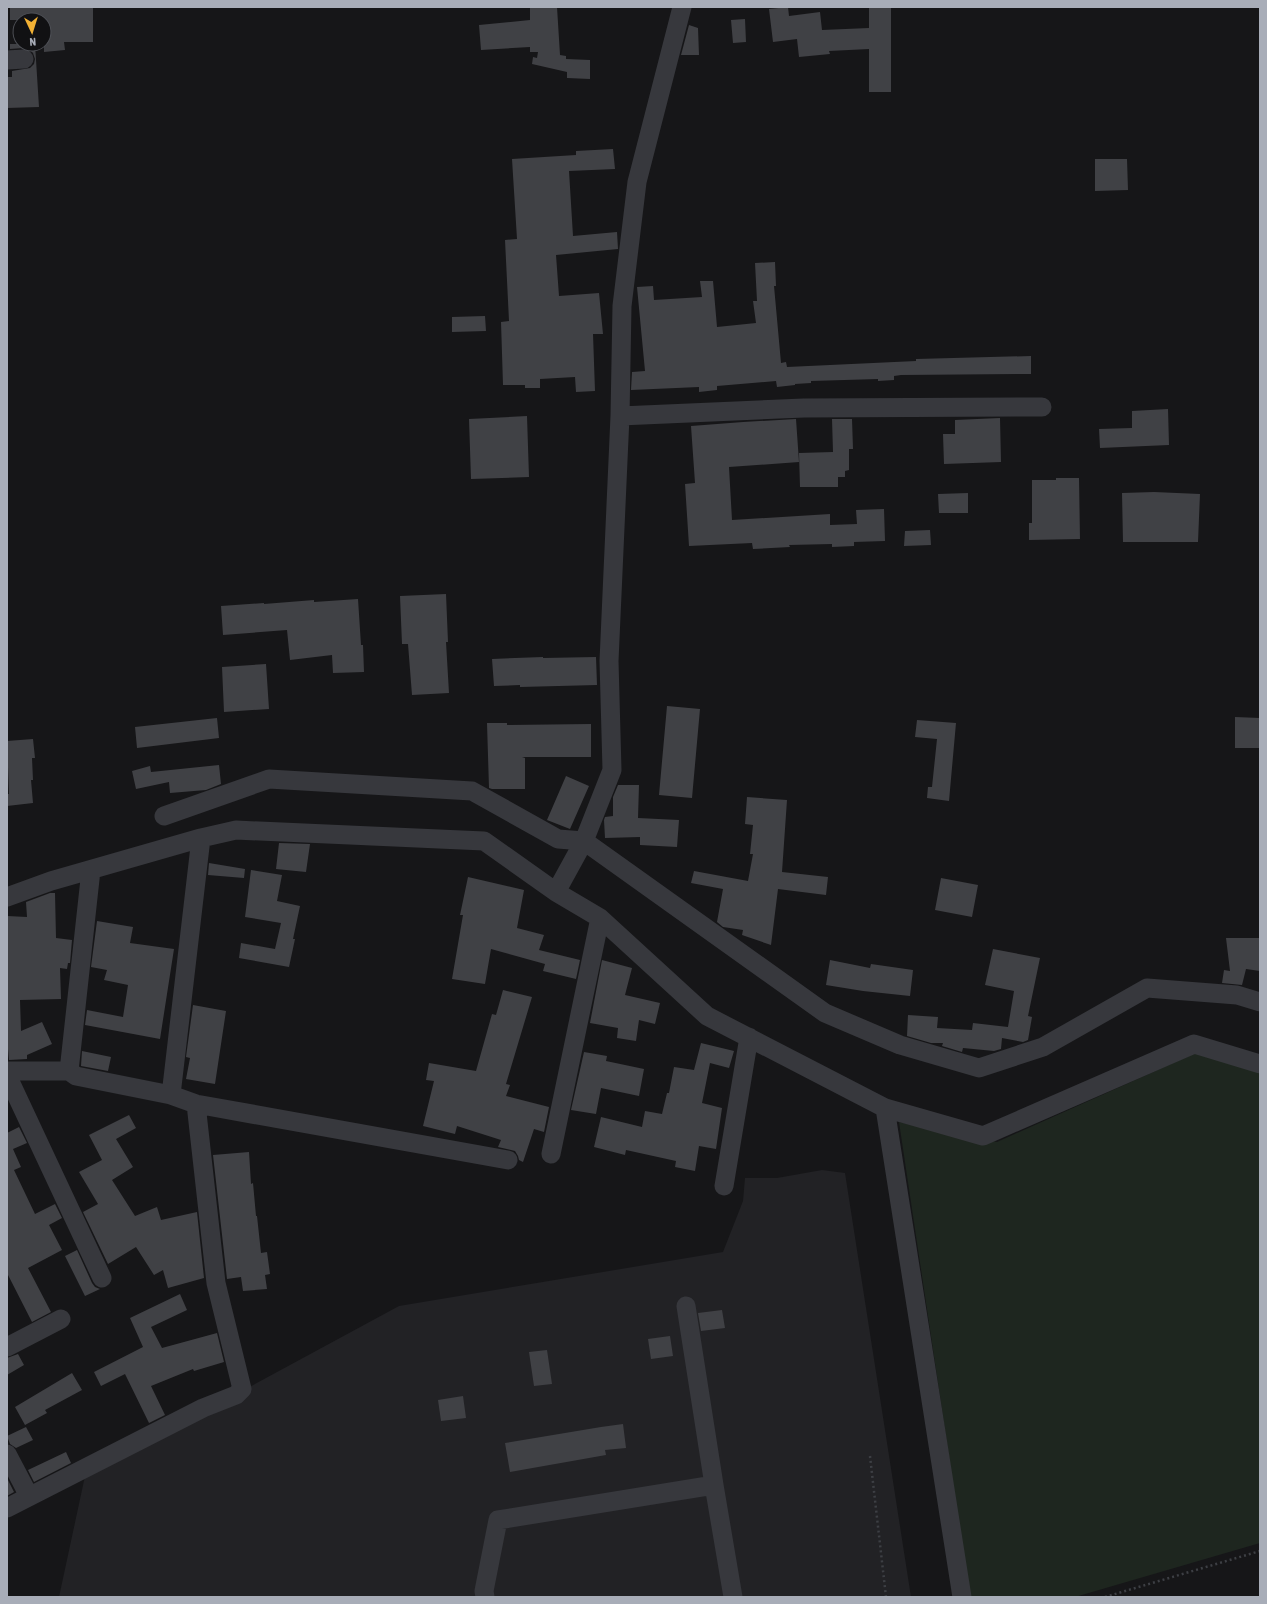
<svg xmlns="http://www.w3.org/2000/svg" width="1267" height="1604" viewBox="0 0 1267 1604" font-family="'Asap Condensed',sans-serif">
<style>
.built{fill:#222225}
.green{fill:#1e261f}
.building{fill:#404145}
.lines{fill:none;stroke-linecap:round;stroke-linejoin:round}
.path{stroke:#3d3f44;stroke-width:2.5;stroke-dasharray:2 3;stroke-linecap:butt}
.minor{stroke:#37383d;stroke-width:19}
</style>
<rect width="100%" height="100%" fill="#161618"/>
<path class="built" d="M822 1170 845 1173 911 1597H59L85 1476 399 1306 723 1252 743 1201 745 1178H777Z"/>
<path class="green" d="M1200 1051 1260 1068V1543L1075 1597H970L899 1122 997 1142Z"/>
<path class="building" d="M10 7H93V42H64L65 50 44 52V20H10Z
M530 7H557L560 55 566 56V59L590 60V79L567 78V72L532 64 533 57 537 58 538 52H530V47L481 50 479 25 530 20Z
M788 7 789 16 820 12 822 30 869 28V7H891V92H869V49L829 51 830 54 799 57 797 39 773 42 769 9Z
M745 19 746 42 733 43 731 20Z
M689 25 698 28 699 55H681Z
M10 44H35L39 107 7 108V77H12V71L30 68 34 64 35 59 33 53 29 49 23 48 10 49Z
M613 149 615 169 569 171 573 236 617 232 618 249 556 255 559 296 599 293 603 334H593L595 391 576 392 575 377 540 379V388H525V385H503L501 322 509 321 505 240 517 239 512 159 576 155V151Z
M1095 159H1127L1128 190 1095 191Z
M775 262 776 286H774L781 363 786 362 787 367 916 361V359L1031 356V374L901 375 894 376V380L878 381V379L811 381V383L795 384V385L777 387 776 381 717 386V390L699 392V387L631 390 632 372 645 371 637 287 653 286 654 300 702 297 700 281H713L717 327 756 323 753 301H757L755 263Z
M485 316 486 331 452 332V317Z
M1168 409 1169 445 1100 448 1099 429 1132 428V411Z
M527 416 529 477 471 479 469 419Z
M1000 418 1001 462 944 464 943 434H955V420Z
M796 419 799 462 729 467 732 520 830 514V525L857 524 856 510 884 509 885 541 854 542V546L832 547V544L789 545 790 547 753 549 752 543 689 546 685 484 695 483 691 426 743 422Z
M832 419H852L853 449H849V470L845 471V477H838V487H800L799 453 833 452Z
M1056 478H1079L1080 539 1029 540V523H1032V480H1056Z
M1154 492 1200 494 1198 542H1123L1122 493Z
M968 493V513H939L938 494Z
M930 530 931 545 904 546 905 531Z
M446 594 448 642H446L449 693 412 695 408 644H402L400 596Z
M358 599 361 645H363L364 672 333 673 332 655 290 660 287 630 223 635 221 606 264 603V604L314 600V602Z
M543 657V658L596 657 597 685 520 687V685L494 686 492 659Z
M266 664 269 709 224 712 222 667Z
M667 706 700 709 692 798 659 795Z
M1235 717 1260 718V748H1235Z
M217 718 219 738 137 748 135 727Z
M917 720 956 723 949 801 927 798 928 787H932L937 739 915 737Z
M487 723H507V725L591 724V757H522L525 758V789H492L489 788Z
M33 739 35 758H32L33 780H31L33 803 7 806V794H9L7 741Z
M219 765 221 784 206 790 170 793 169 782 136 789 132 771 150 766 151 772Z
M566 776 589 786 570 829 547 820Z
M618 785H639L638 818 679 820 677 847 640 845V837L605 838 604 820 605 817 613 816V797Z
M747 797 787 800 782 872 828 877 826 895 778 889 771 945 742 935 743 930 723 927 717 922 723 889 691 883 694 871 748 881 753 854H750L753 825 745 824Z
M279 843 310 844 306 872 276 869Z
M209 863 245 869 244 878 208 875Z
M251 870 282 875 277 901 300 906 293 939H295L289 967 239 958 241 943 275 949 281 923 245 917Z
M468 877 524 890 517 928 544 935 539 950 580 960 576 979 543 971 545 964 491 949 485 984 452 979 463 915H460Z
M941 878 978 885 972 917 935 910Z
M50 893H55L56 938 72 940 70 963H68L67 969 60 968 61 999 20 1000 21 1031 42 1022 52 1044 27 1055V1059L9 1060 7 1038V916L27 917 26 902Z
M97 921 133 927 130 943 174 949 160 1039 85 1025 87 1010 123 1017 128 985 104 980 107 970 91 967Z
M1226 938H1260V971L1246 969 1242 985 1222 983 1224 970 1230 971Z
M993 949 1040 958 1028 1016 1032 1017 1028 1040 1023 1042 1002 1038 1001 1049 994 1051 963 1048 962 1052 942 1046 943 1043H931L907 1036 908 1015 938 1017 937 1028 972 1030 973 1023 1008 1027 1014 991 985 985Z
M602 960 632 968 625 995 660 1003 655 1024 639 1020 636 1041 617 1038 618 1028 590 1023Z
M830 960 870 968 871 964 913 970 910 996 863 991 826 985Z
M503 990 532 997 506 1084 510 1085 506 1096 549 1107 544 1132 534 1129 523 1162 519 1160 518 1156 515 1151 498 1147 501 1140 457 1126 455 1134 423 1126 434 1081 426 1080 429 1063 476 1071 492 1014 496 1015Z
M193 1005 226 1011 215 1084 186 1079 190 1058 186 1057Z
M701 1043 734 1051 729 1068 710 1063 702 1103 722 1108 716 1149 699 1146 695 1171 675 1167 676 1161 626 1150 625 1155 594 1147 601 1117 642 1127 645 1111 662 1114 667 1093H669L674 1067 694 1070Z
M82 1051 111 1057 108 1071 81 1066Z
M584 1052 607 1056 606 1061 644 1069 639 1096 601 1088 596 1114 571 1110Z
M129 1115 136 1128 116 1139 133 1167 112 1180 135 1216 157 1207 161 1220 197 1212 204 1278 168 1288 163 1270 154 1275 136 1247 108 1264 83 1212 98 1204 79 1172 102 1160 89 1135Z
M19 1127 27 1143 13 1149 21 1167 14 1170 35 1214 55 1204 62 1218 49 1225 62 1250 28 1268 51 1312 32 1322 7 1273V1133Z
M249 1152 251 1184 253 1183 256 1216H257L261 1253 267 1252 270 1274 265 1275 267 1289 243 1291 241 1277 227 1279 213 1155Z
M77 1250 92 1283 95 1287 100 1289 85 1296 65 1256Z
M180 1294 187 1310 151 1327 162 1348 217 1333 224 1362 194 1371 193 1369 151 1386 165 1415 149 1423 125 1374 101 1386 94 1372 143 1347 130 1318Z
M722 1310 725 1328 701 1331 698 1313Z
M670 1336 673 1356 651 1359 648 1339Z
M547 1350 552 1384 534 1386 529 1352Z
M18 1354 24 1365 7 1375V1358Z
M72 1373 82 1390 45 1410 47 1413 25 1425 15 1407Z
M463 1396 466 1418 441 1421 438 1400Z
M623 1424 626 1448 605 1450 606 1455 510 1472 505 1443 601 1427Z
M26 1427 33 1440 16 1448 10 1444 7 1436Z
M66 1452 71 1463 34 1482 28 1470Z
M7 1480H8L14 1492 7 1496Z"/>
<g class="lines">
<path class="path" d="M870 1456 886 1597
M1105 1597 1260 1551"/>
<path class="minor" d="M7 60 24 59
M620 416 804 408 1042 407
M164 816 269 779 472 791 558 839 584 841 825 1013 900 1045 979 1068 1043 1047 1147 988 1237 995 1260 1002
M556 892 584 841 612 770 609 661 620 416 622 306 637 182 682 7
M7 897 51 881 201 838 236 830 484 841 556 892 600 918 707 1016 885 1108 983 1136 1194 1044 1260 1064
M7 1071H69L76 1076 171 1095 196 1104 508 1160
M69 1071 91 870
M7 1075 102 1278
M171 1095 201 838
M885 1108 962 1597
M551 1154 600 918
M724 1186 749 1037
M686 1306 714 1485 733 1597
M7 1347 61 1319
M7 1454 29 1496
M7 1508 203 1408 236 1395 242 1389 216 1283 196 1104
M485 1597 484 1591 498 1520 714 1485"/>
</g>
<rect width="1267" height="1604" fill="none" stroke="#a8adb8" stroke-width="16"/>
<g transform="translate(32 32) rotate(176)"><circle r="19" fill="#111113" stroke="#4d4f55"/>
<path d="M0-3L7 15L0 10L-7 15Z" fill="#f2b134"/>
<text y="-6" font-size="11" font-weight="bold" text-anchor="middle" fill="#a8adb8">N</text>
</g>
</svg>
